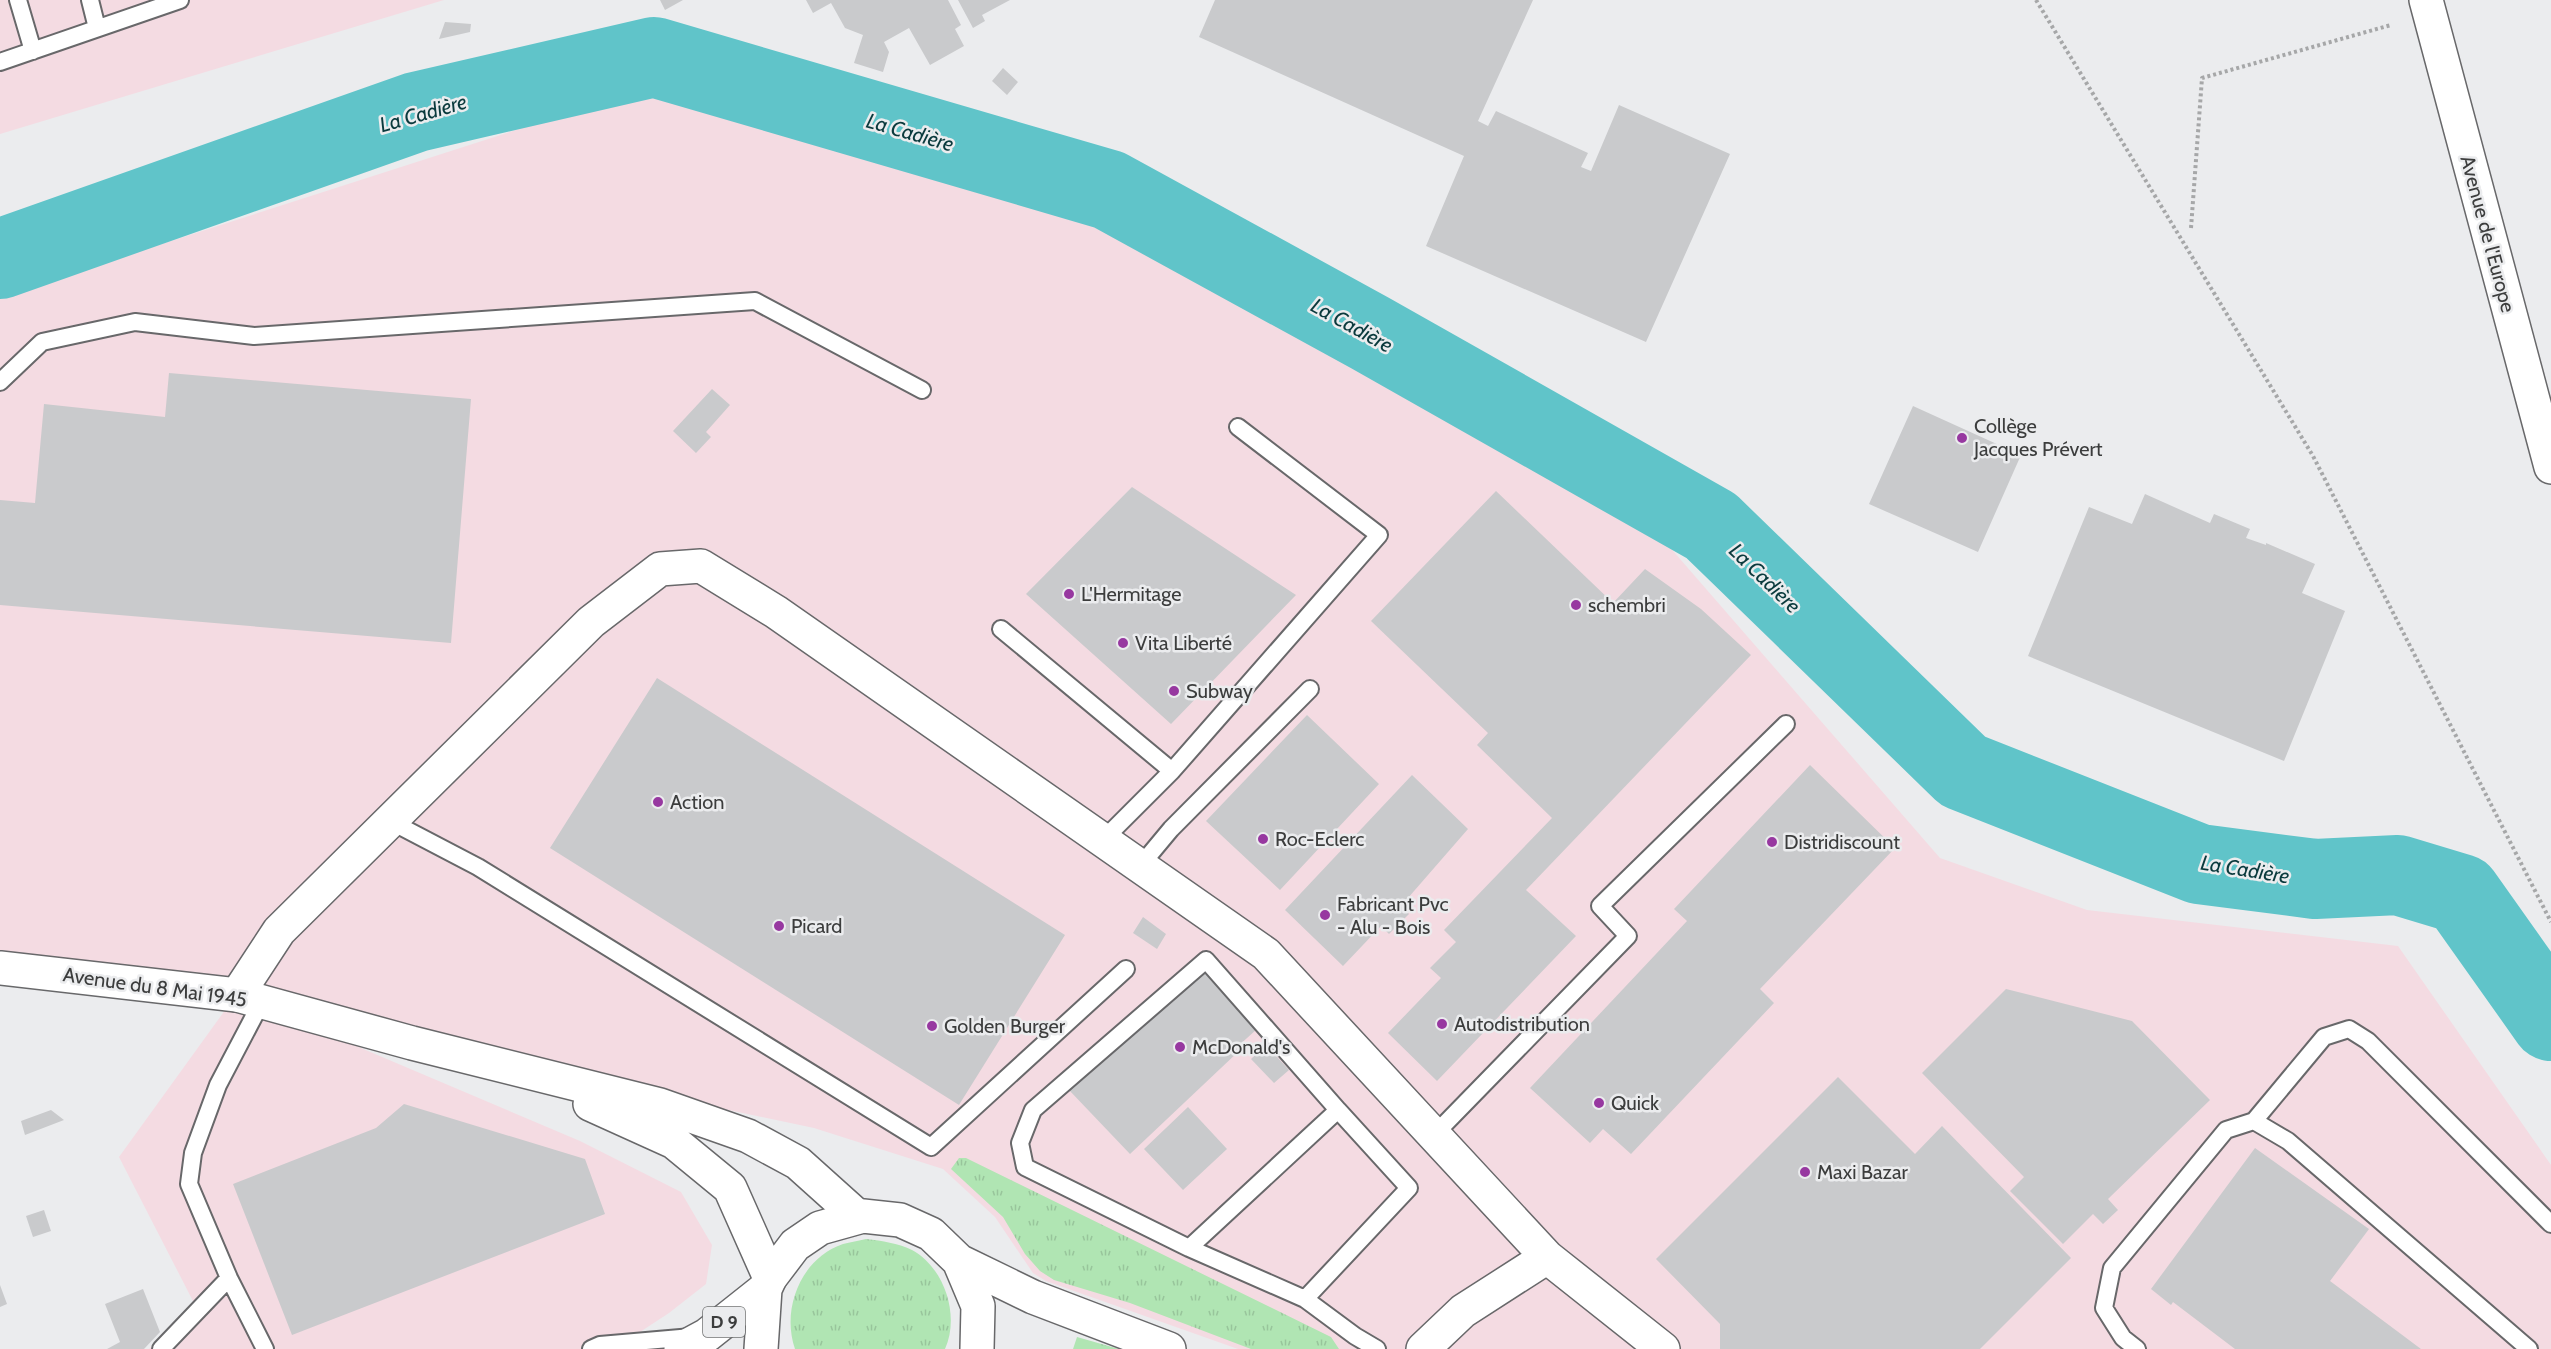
<svg xmlns="http://www.w3.org/2000/svg" width="2551" height="1349" viewBox="0 0 2551 1349" font-family="Cabin,sans-serif">
<style>
.commercial{fill:#f4dbe2}
.grass{fill:url(#grass-tufts)}
.lines{fill:none;stroke-linecap:round;stroke-linejoin:round}
.river{stroke:#60c4c9;stroke-width:80}
.building{fill:#c9cacc}
.service-casing{stroke:#68686a;stroke-width:20}
.minor-casing{stroke:#68686a;stroke-width:36}
.secondary-casing{stroke:#68686a;stroke-width:36}
.primary-casing{stroke:#68686a;stroke-width:36}
.path{stroke:#a6a7a8;stroke-width:4;stroke-dasharray:3 3;stroke-linecap:butt}
.service{stroke:#fff;stroke-width:16}
.minor{stroke:#fff;stroke-width:33}
.secondary{stroke:#fff;stroke-width:33}
.primary{stroke:#fff;stroke-width:33}
.poi-dot{fill:#9738a0;stroke:#ebecee;stroke-width:2}
.labels{text-anchor:middle;dominant-baseline:central;stroke-width:5;stroke-linejoin:round;paint-order:stroke}
.shield{fill:#ebecee;stroke:#707272;stroke-width:1.5}
.shield-label{font-size:18px;font-weight:bold;fill:#3c3d3d}
.street-label{font-size:20px;fill:#3c3d3d;stroke:#ebecee}
.poi-label{font-size:20px;fill:#3c3d3d;stroke:#ebecee;text-anchor:start}
.water-label{font-size:21px;font-style:italic;fill:#0a3a3d;stroke:#ebecee}
</style>
<defs>
<pattern id="grass-tufts" width="24" height="20" patternUnits="userSpaceOnUse" patternTransform="scale(1.5)"><rect width="24" height="20" fill="#b0e5b3"/><path d="M3 7l-1-3M5 7V3M7 7l1-3M15 17l-1-3M17 17v-4M19 17l1-3" fill="none" stroke="#98c59b"/></pattern>
</defs>
<rect width="100%" height="100%" fill="#ebecee"/>
<path class="commercial" d="M0 0H444L0 134Z
M656 85 1106 211 1614 483 1940 858 2087 910 2398 946 2551 1165V1349H1238L1046 1281 1033 1273 995 1217 943 1169 814 1128 413 1043 243 998 580 1141 681 1192 712 1245 706 1284 669 1313 614 1349H149L194 1303 119 1157 236 995 0 973V296Z"/>
<path class="grass" d="M959 1158H966L1331 1337 1339 1349H1251L1130 1303 1054 1280 1040 1271 1025 1254 1003 1217 951 1169Z
M866 1239C883 1241 897 1243 912 1250 945 1268 960 1316 945 1349H795C781 1309 801 1258 843 1244 850 1242 859 1241 866 1239Z
M1077 1337 1119 1349H1073Z"/>
<g class="lines">
<path class="river" d="M0 259 416 112 654 57 1109 190 1370 333 1711 526 1963 771 2199 864 2315 879 2398 875 2461 894 2551 1021"/>
</g>
<path class="building" d="M660 0H683L665 10Z
M806 0H948L961 25 955 29 964 46 930 65 909 28 884 42 889 52 883 72 854 63 863 35 845 28 831 3 813 13Z
M958 0H1010L982 15 985 21 973 28Z
M1215 0H1533L1478 121 1488 126 1496 111 1588 153 1581 167 1591 171 1619 105 1730 154 1646 342 1426 246 1464 156 1199 37Z
M445 22 471 24 470 32 439 39Z
M1003 68 1018 82 1007 95 992 81Z
M169 373 471 399 451 643 0 605V500L35 503 44 404 165 417Z
M712 389 730 405 706 432 711 437 696 453 673 431Z
M1913 406 2021 455 1978 552 1869 504Z
M1132 487 1296 595 1171 724 1026 594Z
M1496 491 1613 603 1645 569 1701 609 1751 655 1526 890 1576 936 1437 1081 1388 1033 1441 978 1430 968 1456 942 1444 930 1552 818 1477 745 1488 733 1371 621Z
M2145 494 2210 523 2214 514 2250 529 2246 538 2266 545V543L2315 564 2302 593 2345 611 2284 761 2028 656 2089 507 2132 524Z
M657 678 1065 935 959 1105 550 848Z
M1307 715 1379 784 1280 890 1206 821Z
M1810 765 1895 848 1760 989 1774 1003 1631 1154 1603 1129 1590 1143 1530 1088 1687 921 1674 909Z
M1412 775 1468 829 1401 906 1409 914 1389 934 1381 926 1343 966 1285 910Z
M1143 917 1166 934 1157 949 1133 933Z
M1203 971 1232 1002 1244 1004 1238 1009 1257 1029 1236 1048 1239 1051 1130 1154 1069 1090 1180 987Z
M2006 989 2132 1021 2210 1100 2108 1199 2118 1210 2103 1224 2093 1214 2063 1244 2010 1191 2024 1177 1922 1073Z
M1266 1045 1289 1070 1274 1083 1251 1059Z
M1838 1077 1915 1154 1942 1126 2071 1258 1980 1349H1720V1324L1656 1259Z
M404 1104 585 1159 605 1214 292 1335 233 1184 376 1128Z
M1188 1107 1227 1149 1183 1190 1144 1149Z
M51 1110 64 1120 25 1135 21 1121Z
M2255 1148 2369 1229 2330 1281 2421 1349H2235L2173 1302 2171 1305 2151 1289Z
M44 1210 51 1231 33 1237 26 1216Z
M0 1285 7 1304 0 1307Z
M143 1289 160 1332 144 1349H107L120 1342 105 1304Z"/>
<g class="lines">
<defs>
<path id="service" d="M18 0 33 51
M90 0 97 28
M0 62 180 0
M0 382 42 342 135 322 254 336 755 301 922 390
M1001 629 1172 771 1103 840
M1172 771 1379 535 1238 427
M390 821 478 867 931 1147 1126 969
M1141 865 1171 829 1310 689
M261 1003 218 1085 193 1153 189 1184 229 1278 265 1349
M2254 1121 2324 1037 2349 1029 2368 1041 2551 1224
M1434 1135 1628 936 1600 906 1786 724
M1189 1248 1338 1110 1206 960 1033 1110 1020 1143 1025 1167 1189 1248 1305 1299 1355 1336 1377 1349
M1305 1299 1409 1188 1338 1110
M161 1349 229 1278
M591 1349 600 1345 692 1337
M2137 1349 2123 1338 2104 1308 2112 1268 2226 1130 2254 1121 2288 1141 2529 1349"/>
<path id="minor" d="M2426 0 2551 467
M237 995 279 931 591 622 660 569 701 566 776 612 1266 954 1547 1257 1663 1349
M1423 1349 1463 1311 1547 1257"/>
<path id="secondary" d="M0 968 237 995 412 1043 660 1105 748 1136 798 1163 857 1216
M590 1104 674 1142 730 1188 770 1278"/>
<path id="primary" d="M959 1261 1033 1297 1169 1349
M681 1349 707 1335 765 1289
M761 1349 765 1289 770 1278 795 1245 820 1228 863 1216 900 1220 931 1234 959 1261 978 1306 977 1349"/>
</defs>
<use href="#service" class="service-casing"/>
<use href="#minor" class="minor-casing"/>
<use href="#secondary" class="secondary-casing"/>
<use href="#primary" class="primary-casing"/>
<path class="path" d="M2036 0 2313 456 2551 922
M2191 228 2202 78 2391 25"/>
<use href="#service" class="service"/>
<use href="#minor" class="minor"/>
<use href="#secondary" class="secondary"/>
<use href="#primary" class="primary"/>
</g>
<g class="poi-dot">
<circle cx="1962" cy="438" r="6"/>
<circle cx="1069" cy="594" r="6"/>
<circle cx="1576" cy="605" r="6"/>
<circle cx="1123" cy="643" r="6"/>
<circle cx="1174" cy="691" r="6"/>
<circle cx="658" cy="802" r="6"/>
<circle cx="1263" cy="839" r="6"/>
<circle cx="1772" cy="842" r="6"/>
<circle cx="1325" cy="915" r="6"/>
<circle cx="779" cy="926" r="6"/>
<circle cx="1442" cy="1024" r="6"/>
<circle cx="932" cy="1026" r="6"/>
<circle cx="1180" cy="1047" r="6"/>
<circle cx="1599" cy="1103" r="6"/>
<circle cx="1805" cy="1172" r="6"/>
</g>
<g class="labels">
<rect class="shield" x="703" y="1307" width="42" height="30" rx="4.5"/>
<g class="shield-label">
<text x="724" y="1322">D 9</text>
</g>
<g class="street-label">
<text transform="translate(2488 234) rotate(75)">Avenue de l'Europe</text>
<text transform="translate(155 987) rotate(8)">Avenue du 8 Mai 1945</text>
</g>
<g class="poi-label">
<text x="1974" y="426">Collège<tspan x="1974" dy="23">Jacques Prévert</tspan></text>
<text x="1081" y="594">L'Hermitage</text>
<text x="1588" y="605">schembri</text>
<text x="1135" y="643">Vita Liberté</text>
<text x="1186" y="691">Subway</text>
<text x="670" y="802">Action</text>
<text x="1275" y="839">Roc-Eclerc</text>
<text x="1784" y="842">Distridiscount</text>
<text x="1337" y="904">Fabricant Pvc<tspan x="1337" dy="23">- Alu - Bois</tspan></text>
<text x="791" y="926">Picard</text>
<text x="1454" y="1024">Autodistribution</text>
<text x="944" y="1026">Golden Burger</text>
<text x="1192" y="1047">McDonald's</text>
<text x="1611" y="1103">Quick</text>
<text x="1817" y="1172">Maxi Bazar</text>
</g>
<g class="water-label">
<text transform="translate(423 113) rotate(-16)">La Cadière</text>
<text transform="translate(910 132) rotate(16)">La Cadière</text>
<text transform="translate(1352 325) rotate(29)">La Cadière</text>
<text transform="translate(1765 578) rotate(44)">La Cadière</text>
<text transform="translate(2245 869) rotate(9)">La Cadière</text>
</g>
</g>
</svg>
